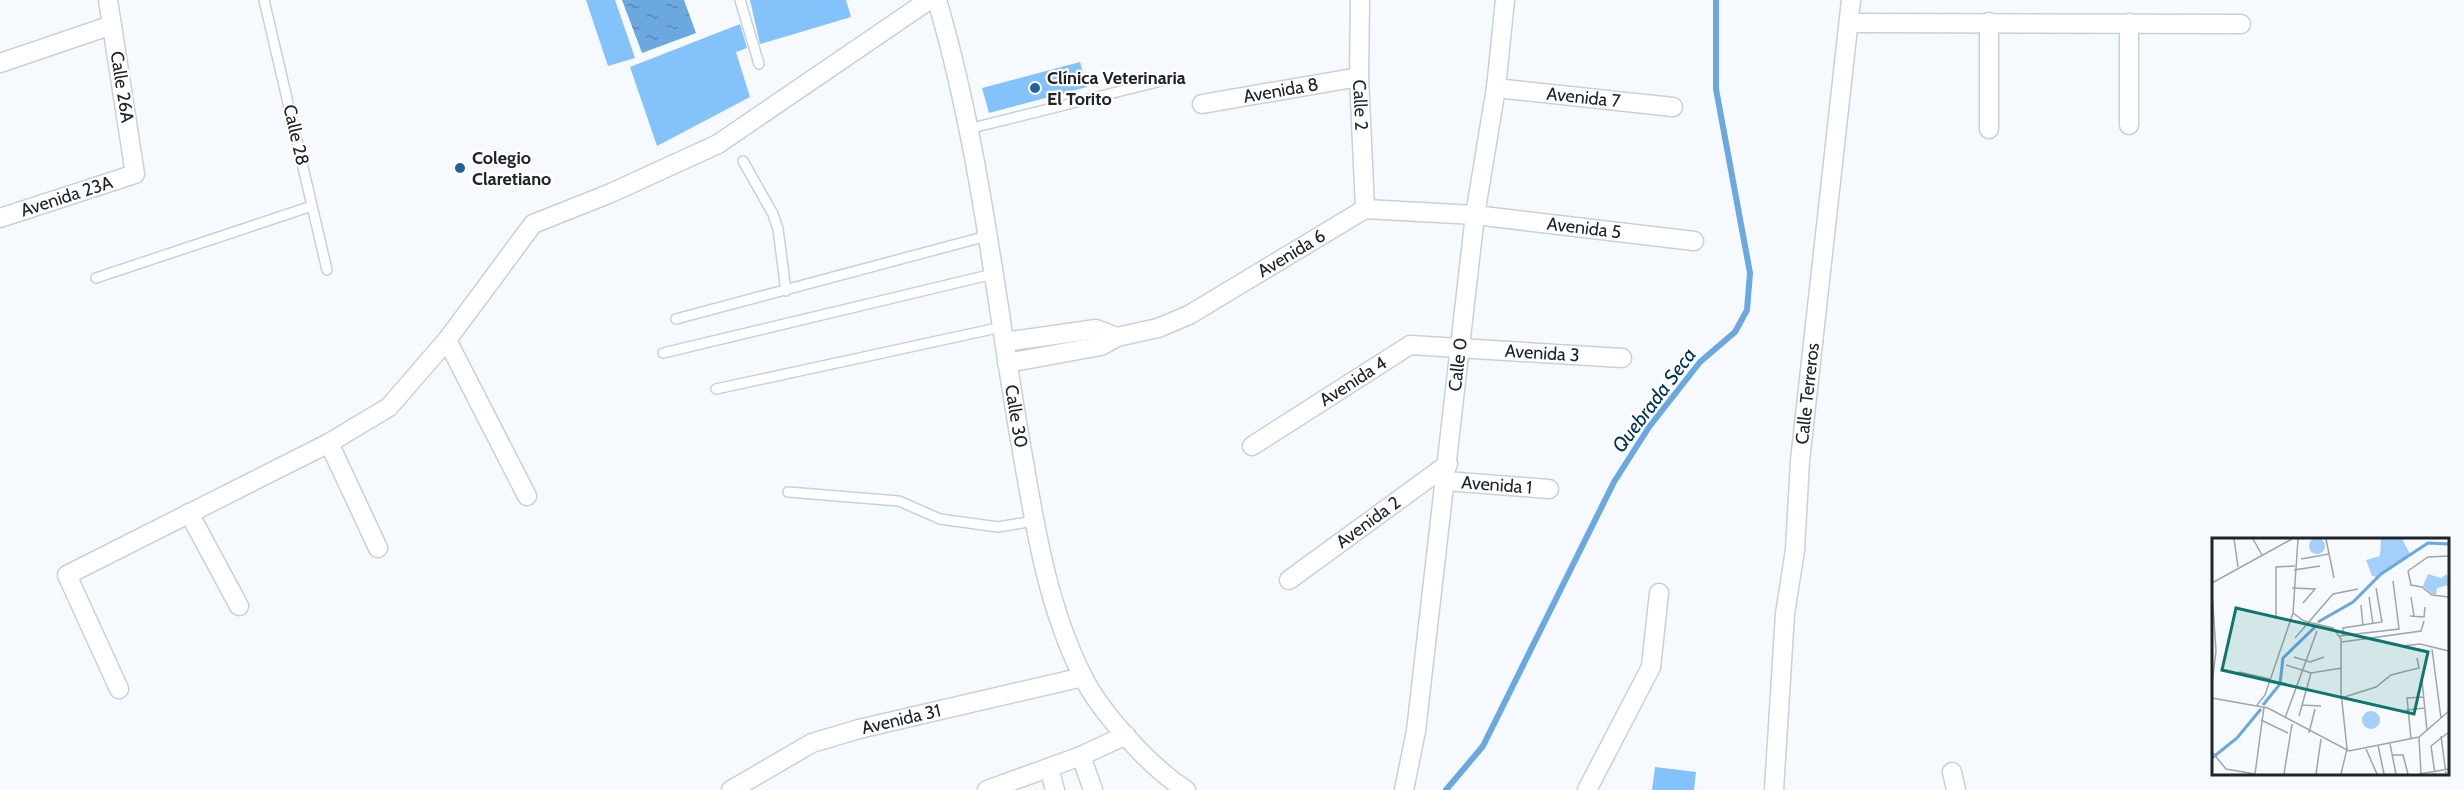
<svg xmlns="http://www.w3.org/2000/svg" width="2464" height="790" viewBox="0 0 2464 790" font-family="Cabin,sans-serif">
<style>
.water{fill:url(#water-ripples)}
.lines{fill:none;stroke-linecap:round;stroke-linejoin:round}
.stream{stroke:#6aa8df;stroke-width:6}
.building{fill:#83c2fa}
.lane-casing{stroke:#c6d1db;stroke-width:12}
.street-casing{stroke:#c6d1db;stroke-width:21}
.lane{stroke:#fff;stroke-width:9}
.street{stroke:#fff;stroke-width:18}
.poi-dot{fill:#1f6499;stroke:#fff;stroke-width:2}
.labels{text-anchor:middle;dominant-baseline:central;stroke-width:4.5;stroke-linejoin:round;paint-order:stroke}
.poi-label{font-size:18px;font-weight:bold;fill:#202428;stroke:#fff;text-anchor:start}
.street-label{font-size:18px;fill:#202428;stroke:#fff}
.water-label{font-size:20px;font-style:italic;fill:#003053;stroke:#fff}
.inset-river{fill:none;stroke:#6aa8df;stroke-width:3}
.inset-road{fill:none;stroke:#a0a4a8;stroke-width:1.5}
.view{fill:#0f766e;fill-opacity:0.15;stroke:#0f766e;stroke-width:3}
.inset-edge{fill:none;stroke:#202428;stroke-width:3}
</style>
<defs>
<pattern id="water-ripples" width="26" height="14" patternUnits="userSpaceOnUse" patternTransform="scale(1.5)"><rect width="26" height="14" fill="#6aa8df"/><path d="M2 4q2-2 4 0t4 0M15 11q2-2 4 0t4 0" fill="none" stroke="#5789b5"/></pattern>
</defs>
<rect width="100%" height="100%" fill="#f6fafe"/>
<path class="water" d="M622 0H684L696 33 642 53Z"/>
<g class="lines">
<path class="stream" d="M1446 790 1483 746 1614 482 1649 427 1700 362 1735 332 1747 310 1750 273 1716 89V0"/>
</g>
<path class="building" d="M586 0H615L635 58 608 66Z
M750 0H846L851 17 760 44Z
M740 24 747 48 736 52 750 97 657 146 630 67Z
M1080 62 1087 87 989 113 982 88Z
M1655 767 1696 772 1694 790H1652Z"/>
<g class="lines">
<defs>
<path id="lane" d="M264 0 327 270
M740 0 759 64
M968 129 1165 80
M743 161 773 214 778 229 786 291
M96 278 312 206
M676 319 987 236
M663 353 993 274
M716 389 1002 327
M788 492 899 501 940 519 998 527 1034 521"/>
<g id="street">
<path id="s1" d="M937 0C978 139 994 285 1018 428 1033 512 1044 600 1083 677 1101 713 1151 768 1186 790"/>
<path id="s2" d="M1360 0 1359 77 1365 209"/>
<path d="M1849 23 2241 24"/>
<path d="M0 63 112 25"/>
<path id="s3" d="M1496 88 1673 107"/>
<path id="s4" d="M1202 104 1359 77"/>
<path d="M2129 125V23"/>
<path d="M1989 129V22"/>
<path id="s5" d="M0 218 135 174 108 0"/>
<path d="M447 340 527 496"/>
<path d="M1005 342 1096 329 1117 337"/>
<path id="s6" d="M1007 363 1101 346 1117 337 1158 328 1189 315 1365 209 1475 215 1694 241"/>
<path d="M329 443 378 548"/>
<path id="s7" d="M1252 446 1410 345 1622 358"/>
<path id="s8" d="M1446 481 1549 489"/>
<path d="M189 513 239 606"/>
<path id="s9" d="M1289 580 1448 464"/>
<path d="M119 689 67 575 329 443 389 407 447 340 533 224 611 193 718 144 929 0"/>
<path d="M1081 756 1093 790"/>
<path d="M1049 768 1055 790"/>
<path d="M1952 772 1956 790"/>
<path id="s10" d="M731 790 812 743 859 729 1083 677"/>
<path d="M987 790 1081 756 1126 735"/>
<path id="s11" d="M1404 790 1416 731 1475 215 1496 88 1505 0"/>
<path d="M1587 790 1651 667 1659 593"/>
<path id="s12" d="M1774 790 1785 614 1795 550 1800 461 1851 0"/>
</g>
</defs>
<use href="#lane" class="lane-casing"/>
<use href="#street" class="street-casing"/>
<use href="#lane" class="lane"/>
<use href="#street" class="street"/>
</g>
<g class="poi-dot">
<circle cx="1035" cy="88" r="6"/>
<circle cx="460" cy="168" r="6"/>
</g>
<g class="labels">
<g class="poi-label">
<text x="1047" y="78">Clínica Veterinaria<tspan x="1047" dy="21">El Torito</tspan></text>
<text x="472" y="158">Colegio<tspan x="472" dy="21">Claretiano</tspan></text>
</g>
<g class="street-label">
<text transform="translate(122 87) rotate(81)">Calle 26A</text>
<text stroke="none"><textPath href="#s4" startOffset="80">Avenida 8</textPath></text>
<text stroke="none"><textPath href="#s3" startOffset="88">Avenida 7</textPath></text>
<text stroke="none"><textPath href="#s2" startOffset="105">Calle 2</textPath></text>
<text transform="translate(296 135) rotate(77)">Calle 28</text>
<text stroke="none"><textPath href="#s5" startOffset="70">Avenida 23A</textPath></text>
<text stroke="none"><textPath href="#s6" startOffset="615">Avenida 5</textPath></text>
<text stroke="none"><textPath href="#s6" startOffset="309">Avenida 6</textPath></text>
<text stroke="none"><textPath href="#s7" startOffset="320">Avenida 3</textPath></text>
<text stroke="none"><textPath href="#s11" startOffset="429">Calle 0</textPath></text>
<text stroke="none"><textPath href="#s7" startOffset="120">Avenida 4</textPath></text>
<text stroke="none"><textPath href="#s12" startOffset="398">Calle Terreros</textPath></text>
<text stroke="none"><textPath href="#s1" startOffset="424">Calle 30</textPath></text>
<text stroke="none"><textPath href="#s8" startOffset="51">Avenida 1</textPath></text>
<text stroke="none"><textPath href="#s9" startOffset="98">Avenida 2</textPath></text>
<text stroke="none"><textPath href="#s10" startOffset="186">Avenida 31</textPath></text>
</g>
<g class="water-label">
<text transform="translate(1654 400) rotate(-53)">Quebrada Seca</text>
</g>
</g>
<g transform="translate(2212 538)">
<rect width="237" height="237" fill="#f6fafe"/>
<path d="M169 1H190L198 16 165 39 160 38 154 22 168 18Z" fill="#a3d0fa"/>
<path d="M97 8a8 8 0 1 1 16 0a8 8 0 1 1-16 0ZM216 36 229 40 235 36 237 47 225 50 224 57 220 56 211 48ZM150 182a9 9 0 1 1 18 0a9 9 0 1 1-18 0Z" fill="#a3d0fa"/>
<path class="inset-river" d="M106 84 141 64 169 36 216 5 237 6M51 167 68 146 71 120 104 88M0 220 25 200 49 171"/>
<path class="inset-road" d="M22 1 26 29M41 1 50 17M114 1 122 40M237 18 216 19 196 33 199 47 210 49 220 57 237 59M89 21 117 16M82 32 108 28M0 45 80 1M80 50 103 51 91 65M0 53 4 113 0 146M157 59 161 86M199 59 202 78M149 67 151 88M81 75 92 83 121 90 129 101V154L135 211 129 236M198 78 212 79 213 69M64 81V29L83 28M131 97V90L170 84 164 50M127 98 187 91 181 43M83 100 121 56 146 51M130 104 209 93 212 83M190 108 208 106 237 113M220 111 229 180M82 119 98 124 112 119M74 127 99 135 130 130M27 134 58 141M210 142 215 193M0 160 56 170 137 213 207 199 237 173M129 160 164 149 179 137 207 130 205 120M45 167 53 157 81 75 86 1M90 167 109 168M194 172 213 170M87 178 99 135M73 180 105 93M49 182 76 195M97 195 103 171M229 198 234 236M207 199 209 236M199 201 195 160 212 159M178 206 184 236M166 207 172 236M154 211 165 236M0 214 14 231 43 236M180 217H191L196 236M43 236 52 169M72 236 80 186M104 236 109 201M207 236 237 231M223 236 219 208 237 194"/>
<path class="view" d="M24 70 216 114 202 176 10 132Z"/>
<rect width="237" height="237" class="inset-edge"/>
</g>
</svg>
